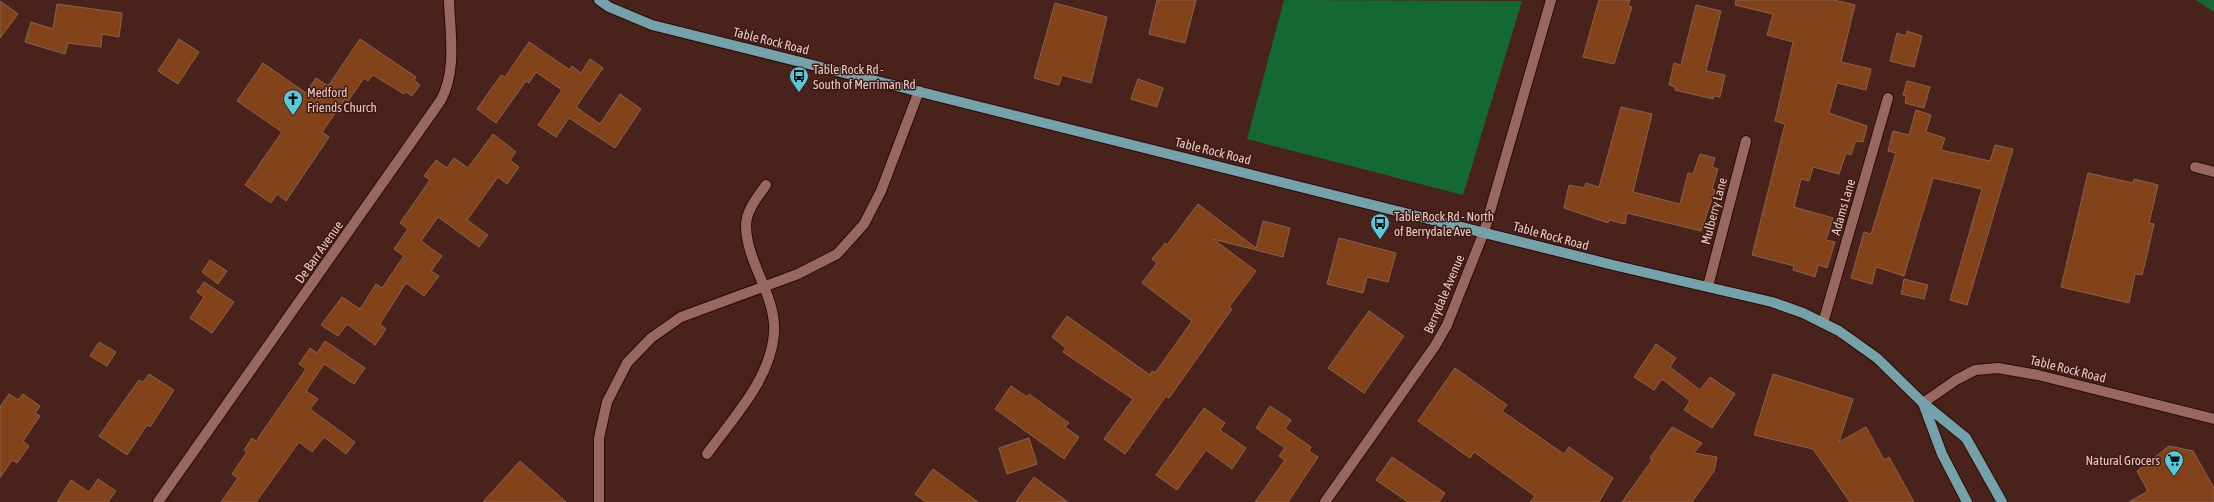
<svg xmlns="http://www.w3.org/2000/svg" width="2214" height="502" viewBox="0 0 2214 502" font-family="'Asap Condensed',sans-serif">
<style>
.green{fill:#146932}
.building{fill:#82431b;stroke:#8a624b}
.lines{fill:none;stroke-linecap:round;stroke-linejoin:round}
.minor-casing{stroke:#2e0905;stroke-width:12}
.major-casing{stroke:#2e0905;stroke-width:12}
.minor{stroke:#986860;stroke-width:10}
.major{stroke:#73a2aa;stroke-width:10}
.labels{text-anchor:middle;dominant-baseline:central;stroke-width:3;stroke-linejoin:round;paint-order:stroke}
.street-label{font-size:13px;fill:#e6cbc6;stroke:#3f1812}
.poi-label{font-size:13px;fill:#e6cbc6;stroke:#3f1812;text-anchor:start}
</style>
<rect width="100%" height="100%" fill="#4a221c"/>
<path class="green" d="M1284 0 1522 1 1463 195 1247 139Z
M2196 0H2214V12Z"/>
<path class="building" d="M1157 0H1196L1185 43 1149 34Z
M1599 0H1630L1628 6 1632 7 1614 64 1583 57Z
M1736 0H1834L1855 5 1841 62 1871 69 1866 90 1837 83 1829 113 1867 126 1863 142 1857 141 1855 142 1851 155 1846 153 1839 174 1813 167 1809 181 1801 179 1794 207 1833 218 1826 240 1835 242 1827 268 1818 265 1815 277 1793 270 1794 266 1752 255 1785 124 1775 121 1793 42 1767 35 1773 14 1735 5Z
M0 1 18 14 0 38Z
M1055 3 1107 17 1091 83 1062 75 1059 85 1034 78Z
M57 4 122 13 119 37 102 34 101 47 68 43 65 54 25 42 31 22 53 29Z
M1696 5 1721 11 1706 71 1725 75 1720 97 1714 96 1713 99 1675 90V87L1669 85 1674 63 1681 65Z
M1907 31 1922 36 1914 67 1890 61 1897 33 1906 36Z
M179 39 199 52 178 84 158 71Z
M360 39 416 77 414 80 420 85 412 96 406 92 404 94 373 75 368 81 364 78 348 101 345 99 322 132 329 137 286 201 277 194 271 203 245 185 282 132 237 101 263 63 306 93 316 78 328 86Z
M529 42 570 70 572 66 581 73 590 59 603 68 576 107 600 124 620 94 641 109 615 148 569 118 556 137 538 125 562 90 536 72 529 83 526 81 496 123 477 109 501 75 505 77Z
M1138 79 1163 88 1157 107 1131 99Z
M1907 81 1930 87 1924 108 1905 103 1906 96 1903 95Z
M1621 107 1652 114 1633 192 1680 204 1688 173 1693 174 1700 154 1715 158 1712 167 1718 169 1712 189 1715 190 1701 231 1627 213 1625 224 1609 220 1608 223 1564 208 1569 185 1584 188 1586 183 1599 187Z
M1916 110 1931 115 1926 132 1945 138 1941 150 1990 161 1995 145 2013 149 1967 305 1950 300 1982 189 1933 178 1904 276 1876 267 1872 284 1851 278 1864 232 1871 234 1896 153 1888 151 1893 131 1909 135Z
M493 134 516 152 510 160 519 167 507 184 498 177 467 220 488 235 479 247 438 217 421 241 442 256 431 271 439 276 424 296 406 283 380 324 386 329 375 345 347 324 338 336 321 325 342 297 360 309 376 284 382 288 404 256 394 249 408 229 400 223 430 180 424 176 436 160 447 168 454 158 468 168Z
M2088 173 2133 183 2134 179 2158 185 2149 223 2154 224 2146 259 2142 275 2135 274 2129 303 2061 287Z
M1198 204 1256 248 1263 221 1290 228 1283 257 1213 239 1256 271 1229 307 1232 309 1169 398 1166 396 1125 454 1104 439 1133 399 1063 352 1066 348 1052 337 1067 316 1150 375 1152 371 1155 373 1192 321 1142 283 1157 263 1152 259 1165 243 1167 245Z
M1339 238 1396 253 1388 282 1367 277 1363 293 1327 284Z
M210 260 227 271 218 284 202 272Z
M1904 279 1928 285 1924 299 1901 294Z
M204 282 234 302 212 333 190 318 204 297 197 292Z
M1369 311 1404 336 1364 393 1328 368Z
M325 341 365 368 354 384 324 364 306 391 318 399 310 409 355 442 346 454 324 437 312 452 299 442 256 502H221L238 478 232 474 247 452 244 450 252 438 256 441 306 369 299 364 310 348 317 353Z
M99 342 116 352 107 366 90 356Z
M1656 344 1676 358 1670 367 1700 390 1710 377 1735 394 1712 428 1684 410 1690 401 1662 379 1654 390 1634 377Z
M1455 368 1507 405 1502 411 1564 454 1569 447 1613 478 1599 502H1530L1535 496 1474 452 1470 458 1418 421Z
M149 374 174 390 150 427 147 425 127 455 99 436 139 380 143 382Z
M1773 374 1853 399 1839 442 1866 427 1884 460 1889 457 1914 502H1850L1813 449 1754 435Z
M1011 386 1027 397 1029 394 1069 423 1065 427 1079 437 1064 459 995 409Z
M9 394 18 400 23 394 40 406 35 413 40 416 23 441 29 446 17 463 12 460 0 478V407Z
M1270 406 1291 420 1285 429 1311 447 1309 451 1318 457 1288 502H1255L1285 460 1279 456 1285 448 1256 428Z
M1204 408 1225 423 1220 430 1246 448 1232 469 1206 450 1177 490 1156 475Z
M1672 427 1702 443 1694 453 1717 457 1714 471 1692 502H1622L1652 460 1650 458Z
M1029 438 1037 464 1007 474 999 448Z
M2169 446 2193 451 2214 488V502H2129L2148 491 2137 471Z
M1392 457 1445 493 1439 502H1408L1376 480Z
M520 461 566 502H483Z
M933 469 978 502H926L915 494Z
M1034 477 1068 502H1016Z
M98 479 116 491 108 502H57L71 480 89 492Z"/>
<g class="lines">
<defs>
<path id="minor" d="M2195 167 2214 172
M1708 286 1746 141
M1823 323 1888 98
M1923 403 1956 380 1975 370 1998 368 2038 375 2214 419
M707 454C733 418 770 380 774 334 777 296 746 263 746 225 746 211 758 196 766 185
M158 502 441 100C457 70 450 33 449 0
M599 502V438L607 402 627 363 651 338 681 317 798 274 837 254 864 224 881 191 919 91
M1325 502 1435 346 1447 325 1484 232 1551 0"/>
<path id="major" d="M599 0 609 7 652 25 1613 265 1772 302 1803 313 1839 331 1877 358 1923 403 1966 438 2002 502
M1923 403 1942 454 1967 502"/>
</defs>
<use href="#minor" class="minor-casing"/>
<use href="#major" class="major-casing"/>
<use href="#minor" class="minor"/>
<use href="#major" class="major"/>
</g>
<defs>
<symbol id="bus-pin" viewBox="-11 -11 22 30"><path d="M0 17L-7.5 6A9.5 9.5 0 1 1 7.5 6Z" fill="#54cadd" stroke="#3f1812"/><path d="M-5-6H5V4H4V6H2V4H-2V6H-4V4H-5ZM-3.5-4V0h7V-4ZM-3.5 1.2v1.5H-2V1.2ZM2 1.2v1.5H3.5V1.2Z" fill="#111"/></symbol>
<symbol id="church-pin" viewBox="-11 -11 22 30"><path d="M0 17L-7.5 6A9.5 9.5 0 1 1 7.5 6Z" fill="#54cadd" stroke="#3f1812"/><path d="M-1.2-6h2.4v3.5h3.3v2.4h-3.3V6h-2.4V-.1h-3.3v-2.4h3.3Z" fill="#111"/></symbol>
<symbol id="supermarket-pin" viewBox="-11 -11 22 30"><path d="M0 17L-7.5 6A9.5 9.5 0 1 1 7.5 6Z" fill="#54cadd" stroke="#3f1812"/><path d="M-6-5.5h2.5l.6 2H6L4.5 2H-2.5L-4.4-4H-6ZM-1.5 3.2a1.3 1.3 0 1 0 .1 0ZM3 3.2a1.3 1.3 0 1 0 .1 0Z" fill="#111"/></symbol>
</defs>
<g fill-rule="evenodd">
<use href="#bus-pin" x="788" y="65" width="22" height="30"/>
<use href="#church-pin" x="282" y="88" width="22" height="30"/>
<use href="#bus-pin" x="1369" y="212" width="22" height="30"/>
<use href="#supermarket-pin" x="2163" y="449" width="22" height="30"/>
</g>
<g class="labels">
<g class="street-label">
<text transform="translate(771 41) rotate(14)">Table Rock Road</text>
<text transform="translate(1213 151) rotate(14)">Table Rock Road</text>
<text transform="translate(1843 207) rotate(-74)">Adams Lane</text>
<text transform="translate(1714 211) rotate(-75)">Mulberry Lane</text>
<text transform="translate(1551 236) rotate(15)">Table Rock Road</text>
<text transform="translate(319 252) rotate(-55)">De Barr Avenue</text>
<text transform="translate(1444 294) rotate(-67)">Berrydale Avenue</text>
<text transform="translate(2068 369) rotate(14)">Table Rock Road</text>
</g>
<g class="poi-label">
<text x="813" y="69">Table Rock Rd -<tspan x="813" dy="15">South of Merriman Rd</tspan></text>
<text x="307" y="92">Medford<tspan x="307" dy="15">Friends Church</tspan></text>
<text x="1394" y="216">Table Rock Rd - North<tspan x="1394" dy="15">of Berrydale Ave</tspan></text>
<text x="2160" y="460" text-anchor="end">Natural Grocers</text>
</g>
</g>
</svg>
